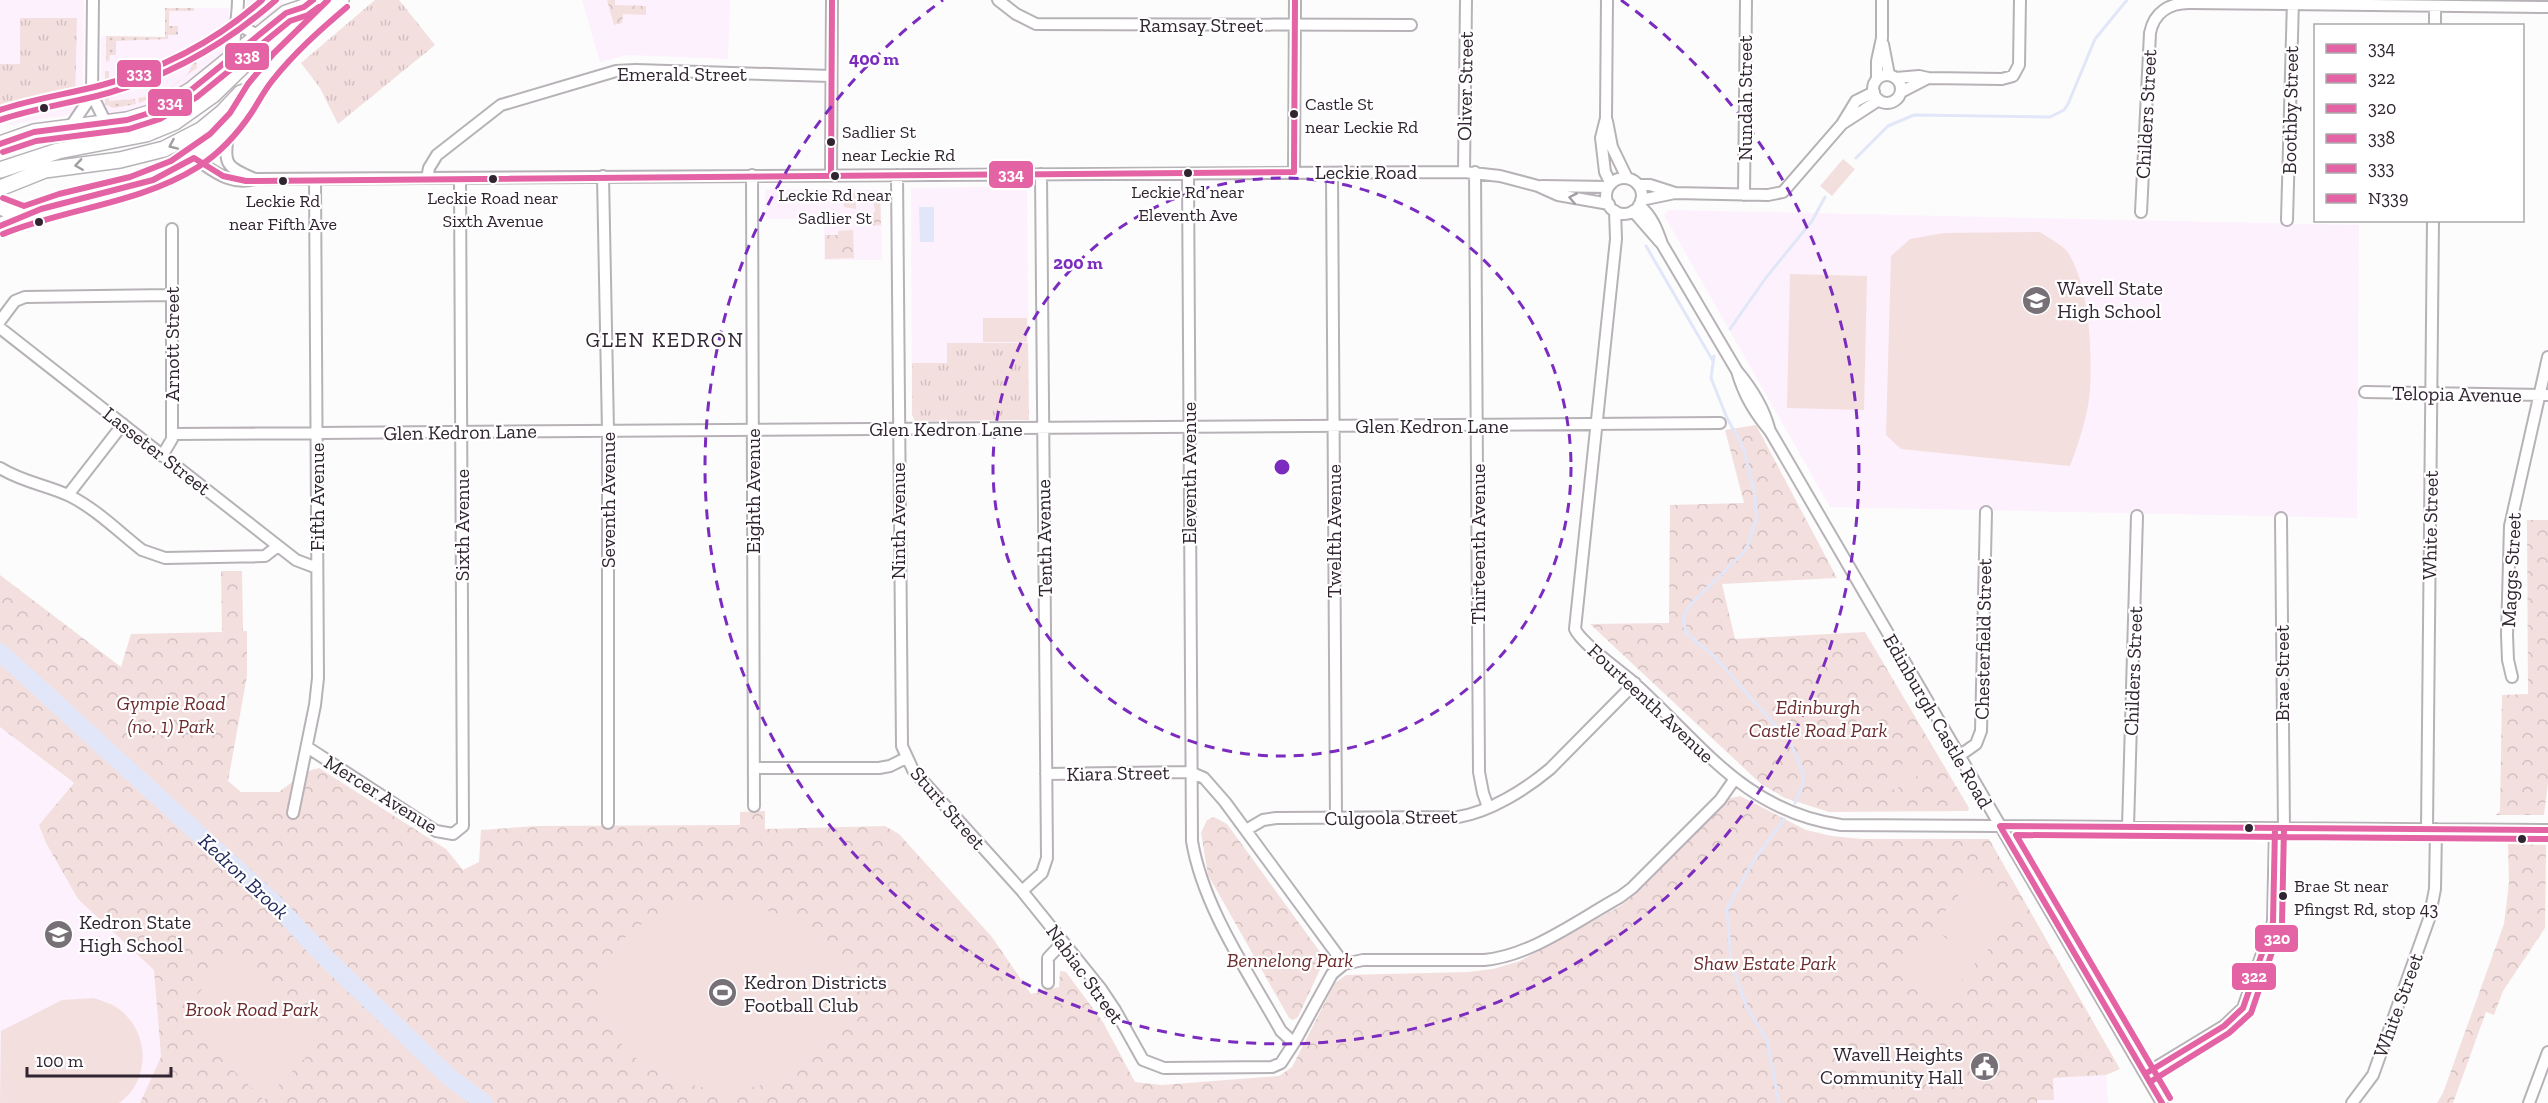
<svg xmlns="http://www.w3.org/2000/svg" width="2548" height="1103" viewBox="0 0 2548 1103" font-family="'Zilla Slab',serif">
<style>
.built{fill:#fdf1fd}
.grass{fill:url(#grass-tufts)}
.park{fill:url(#park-crowns)}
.garden{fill:url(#garden-dots)}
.pitch{fill:#f4dfdf}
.water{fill:#e1e7f9}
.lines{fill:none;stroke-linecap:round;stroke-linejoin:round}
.stream{stroke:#e1e7f9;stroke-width:3}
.river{stroke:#e1e7f9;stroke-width:18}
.minor-casing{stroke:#b7b2b7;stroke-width:14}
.highway-casing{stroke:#b7b2b7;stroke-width:18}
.minor{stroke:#fff;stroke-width:10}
.highway{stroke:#fff;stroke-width:15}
.bus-1-casing{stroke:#fff;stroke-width:10}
.bus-2-casing{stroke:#fff;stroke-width:10}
.bus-3-casing{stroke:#fff;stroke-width:10}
.bus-4-casing{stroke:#fff;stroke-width:10}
.bus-5-casing{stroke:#fff;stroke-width:10}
.bus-6-casing{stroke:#fff;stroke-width:10}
.bus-1{stroke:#e463a4;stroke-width:6}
.bus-2{stroke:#e463a4;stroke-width:6}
.bus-3{stroke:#e463a4;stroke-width:6}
.bus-4{stroke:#e463a4;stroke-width:6}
.bus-5{stroke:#e463a4;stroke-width:6}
.bus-6{stroke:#e463a4;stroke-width:6}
.oneway{stroke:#a29da2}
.ring{fill:none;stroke:#7b2cbf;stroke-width:3;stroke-dasharray:10 8}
.bus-dot{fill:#302530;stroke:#fff;stroke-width:2}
.labels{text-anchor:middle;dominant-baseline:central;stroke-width:4.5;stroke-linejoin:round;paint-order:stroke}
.bus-label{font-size:18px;fill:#302530;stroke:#fff}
.street-label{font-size:20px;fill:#302530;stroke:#fff}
.poi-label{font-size:20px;fill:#302530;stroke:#fff;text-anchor:start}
.park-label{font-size:20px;font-style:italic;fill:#6c2c2e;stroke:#fff}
.neighbourhood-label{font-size:21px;letter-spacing:1.5px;fill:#302530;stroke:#fff}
.water-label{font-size:21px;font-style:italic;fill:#1f275a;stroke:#fff}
.centre{fill:#7b2cbf;stroke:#fff;stroke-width:3}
.ring-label{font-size:18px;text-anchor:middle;font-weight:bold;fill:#7b2cbf;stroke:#fff;stroke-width:4.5;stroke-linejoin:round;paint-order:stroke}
.line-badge{stroke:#fff;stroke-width:2}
.badge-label{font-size:16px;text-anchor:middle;font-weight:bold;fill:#fff}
</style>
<defs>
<pattern id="grass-tufts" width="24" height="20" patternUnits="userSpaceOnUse" patternTransform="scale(1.5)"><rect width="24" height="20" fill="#f4dfdf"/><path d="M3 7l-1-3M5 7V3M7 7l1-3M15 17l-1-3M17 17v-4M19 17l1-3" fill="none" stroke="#d2bfc0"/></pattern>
<pattern id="park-crowns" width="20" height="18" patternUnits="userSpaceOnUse" patternTransform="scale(1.5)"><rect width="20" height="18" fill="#f4dfdf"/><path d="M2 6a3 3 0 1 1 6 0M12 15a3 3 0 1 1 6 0" fill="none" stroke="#d2bfc0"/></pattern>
<pattern id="garden-dots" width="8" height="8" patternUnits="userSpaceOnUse" patternTransform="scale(1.5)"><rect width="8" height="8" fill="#f4dfdf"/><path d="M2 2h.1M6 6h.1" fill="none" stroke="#d2bfc0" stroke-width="1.8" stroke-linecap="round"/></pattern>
</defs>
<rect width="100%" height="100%" fill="#fcfcfc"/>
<path class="built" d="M0 0H84L83 98 77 111 64 116 39 119 12 125 0 121Z
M247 0H282V8L256 28 251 27 246 21Z
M582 0H730L728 59 628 55 600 62Z
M165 8H229V46L227 53 176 93 139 109 111 114 106 112 101 102V36L165 37Z
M1027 186 1029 420 915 421 912 415 911 188Z
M765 189 878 190 881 193 882 260H824V219H766Z
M1669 210 2359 225 2357 518 1830 507 1664 215Z
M0 727 74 784 39 825 46 843 78 899 154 969 161 1057 140 1103H0Z
M2106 1075 2108 1103H2037V1100L2054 1099 2053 1078Z"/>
<path class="grass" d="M375 0H399L435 45 338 124 320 88 301 63Z
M20 18H77L75 102 11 112H6L0 106V64H20Z
M947 343H1028L1029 420 915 421 912 415V363H947Z"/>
<path class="park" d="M607 0H615V5L646 6V15L623 14 622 23 614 25Z
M856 193V209L844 207 843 198H839V194Z
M872 193H880L881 225 871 226V217L875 211Z
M853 230 854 258 825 259V235H838V231Z
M1756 425 1837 578 1722 584 1735 639 1865 632 1969 808 1968 811 1829 812 1785 798 1761 784 1590 624 1669 623 1670 505 1744 503 1725 430Z
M2527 520H2548V782L2544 815H2496L2500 811 2502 695 2528 694Z
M221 571H242L243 631H247V676L228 781 241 792H279L305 772 319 768 446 849 463 870 479 862 481 830 537 826 740 825V812L765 811V829L885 826 899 834 992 937 1031 994 1059 987 1060 971 1066 972 1103 1022 1135 1082 1162 1085 1279 1076 1292 1067 1335 983 1346 975 1468 972 1493 969 1520 961 1622 905 1643 887 1727 799 1740 796 1806 830 1832 836 1862 839H1989L2120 1069 2106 1075 2053 1078 2054 1100H2037V1103H140L161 1057 154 970 78 899 46 843 39 825 74 783 0 727V575L121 667 131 634 222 632Z
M1214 817 1227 824 1323 956V963L1298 1017 1293 1020 1289 1018 1208 875 1201 833 1207 820Z
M2508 844 2546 845 2545 928 2503 991 2494 1015 2486 1012 2453 1103H2437L2443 1093 2504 924 2509 882Z"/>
<path class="garden" d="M165 8H194V11H169V26H178V35H168V39L116 41V55H110L109 61 106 62V36L165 37Z
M193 47H195L197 68 161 94 139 103 138 98C156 96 189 83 193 62 194 57 193 51 193 47Z
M105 71H109V101L135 99 136 104 113 108 105 104Z"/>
<path class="pitch" d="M1843 159 1855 169 1832 196 1820 186Z
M2040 232C2048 238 2064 245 2069 254 2090 290 2092 349 2090 390 2088 416 2079 442 2070 466L1901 449 1886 435 1891 256 1910 239 1944 233Z
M1790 274 1867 276 1864 410 1787 408Z
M983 318H1027V342H983Z
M1915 759 1921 766 1919 775 1903 783 1896 790 1888 788 1885 782C1888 772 1904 761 1915 759Z
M1972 878 2017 913 1982 957 1937 922Z
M715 905C743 906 778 909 802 925 812 931 821 941 828 950 879 1017 808 1083 740 1089 695 1093 643 1074 616 1037 612 1031 606 1024 604 1018 589 972 620 930 661 914 678 907 697 906 715 905Z
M1932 927 1976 962 1942 1007 1897 971Z
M237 952 325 1038 264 1100 177 1016Z
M94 998C101 1001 110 1003 116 1007 150 1029 152 1080 119 1103H0L1 1031 62 1000Z
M1994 1007 1995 1025 1978 1026 1977 1008Z"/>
<path class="water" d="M919 207H934V242H920Z"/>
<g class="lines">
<path class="stream" d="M1856 158 1888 126 1914 115 2050 117 2064 110 2068 104 2095 39 2127 0
M1646 246 1713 361
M1730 329 1765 279 1812 221 1825 197
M1714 356 1711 378 1727 418 1743 447 1754 490 1757 518 1746 550 1689 606 1683 617 1686 633 1714 656 1790 742 1803 772V783L1795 803
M1779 1103 1767 1041 1746 1005 1731 961 1727 909 1752 863 1784 819"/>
<path class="river" d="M0 652 274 903 327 959 448 1076 484 1103"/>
<defs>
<path id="minor" d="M93 0 92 95 106 123
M998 0 1016 14 1036 24 1411 25
M1607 0 1606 118 1601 138 1605 172 1611 184
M2435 6V26
M238 16 246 29 258 35
M1883 44 1889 75
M235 53C233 34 238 18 238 0
M1873 89a14 14 0 1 1 28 0a14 14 0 1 1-28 0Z
M1896 78 1919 76 1928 78 2002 79 2013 76 2019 65 2020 0
M1877 79V61L1882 38V0
M1901 92 1928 78
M1607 121 1612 147 1627 178
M1842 124 1879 100
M71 126 92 95
M228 128C226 162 220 165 255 179
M194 158C214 171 230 186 255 179L1464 172 1500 176 1538 186 1558 195 1609 204
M1294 172 1295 0
M1464 172 1466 0
M1475 172 1479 772 1483 793 1488 807
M1332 173 1336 818
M1188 174 1192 841C1203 907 1248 972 1281 1031L1294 1043
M752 175 754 806
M831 175 832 0
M897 175 902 746 913 770 1022 891 1101 989 1115 1010 1143 1060 1164 1068 1272 1067 1281 1063 1294 1043 1332 974 1344 964 1363 960H1484C1531 956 1578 920 1620 897L1632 888 1720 800 1734 780
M603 176 608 431V823
M427 178 429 168 437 155 501 105 616 71 636 70 831 76
M1606 196a18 18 0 1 1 36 0a18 18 0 1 1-36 0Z
M1638 185H1650L1675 193
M1542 186 1608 187
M1744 195 1746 0
M1641 200 1675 193 1768 195 1783 192 1842 124 1856 101 1874 92
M1639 205C1652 216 1657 229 1662 244L1737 371C1752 389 1763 406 1769 428
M1615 211 1616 239 1575 629C1581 643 1619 670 1633 682 1700 742 1743 811 1841 825L2548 830
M1633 211 1660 242
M2141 212 2150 33C2154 12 2170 3 2189 3L2548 7
M2287 220 2293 0
M0 321 15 301 25 297 171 295
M0 328 296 560 317 568
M1737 371C1744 395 1754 412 1770 431L2162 1103
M2365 392 2548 395
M172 434 1720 423
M162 456 172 439V229
M0 468C22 482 47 485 70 496 96 509 119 532 142 550L165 558 265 556 278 546
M68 495 123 424
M2281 518 2284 828
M2512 677 2508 660 2507 635 2510 526 2548 357
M307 747 436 831 453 834 463 826 460 178
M1959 756 1976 744 1981 731 1986 512
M754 768H879L890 766 906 758
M1046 774 1190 772 1204 778 1225 802 1344 964
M293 813 315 705 318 678 315 179
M2128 827 2137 516
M2427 829 2433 220
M1246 830 1263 820 1276 818 1458 817C1490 812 1526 789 1550 769L1635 683
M1022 891 1042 873 1047 858 1041 174
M1048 983V958L1063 942
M2145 1074 2224 1026 2243 1008 2273 922 2275 828
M2352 1103 2373 1075 2429 919 2435 889 2436 829
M2529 1103 2548 1052"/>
<path id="highway" d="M0 144 34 132 127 120 156 111 191 90 286 13 304 7 313 0
M0 170 58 151 146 134 175 122 213 95 255 54 300 15 304 7
M0 188 45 170 120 160 164 149 201 130 223 112 241 93 255 89
M0 207 24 215
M0 226C63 196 136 196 193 159 212 146 231 128 244 108 249 102 251 94 255 88 279 55 311 26 341 0"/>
</defs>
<use href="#minor" class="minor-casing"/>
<use href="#highway" class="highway-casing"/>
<use href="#minor" class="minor"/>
<use href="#highway" class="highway"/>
<defs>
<path id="bus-1" d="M0 144 34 132 127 120 156 111 191 90 286 13 304 7 313 0
M1294 172 1295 0
M831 175 832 0
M0 226 41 209 153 180 194 158 223 176 246 181 1294 172"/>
<path id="bus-2" d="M2145 1074 2224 1026 2243 1008 2273 922 2275 828
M2162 1103 2000 826 2548 830"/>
<path id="bus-3" d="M2150 1082 2229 1033 2251 1013 2282 923 2284 828
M2170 1098 2016 835 2548 839"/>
<path id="bus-4" d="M3 152 36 141 129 129 160 119 197 97 290 21 308 15 319 7
M3 234C67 208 139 204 198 167 220 153 238 133 252 112 259 101 264 91 272 81 294 53 320 30 347 7"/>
<path id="bus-5" d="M0 110C33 99 68 94 102 85 162 69 216 41 262 0
M3 198 24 206 59 194 130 177 171 161 210 134 230 113 248 84 273 54 328 0"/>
<path id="bus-6" d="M0 120C35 108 72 103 108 93 172 75 226 44 276 0"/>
</defs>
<use href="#bus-1" class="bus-1-casing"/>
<use href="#bus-2" class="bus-2-casing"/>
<use href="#bus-3" class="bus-3-casing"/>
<use href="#bus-4" class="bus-4-casing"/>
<use href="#bus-5" class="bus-5-casing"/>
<use href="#bus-6" class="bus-6-casing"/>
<use href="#bus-1" class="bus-1"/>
<use href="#bus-2" class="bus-2"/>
<use href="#bus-3" class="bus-3"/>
<use href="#bus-4" class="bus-4"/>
<use href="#bus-5" class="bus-5"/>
<use href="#bus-6" class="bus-6"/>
</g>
<defs><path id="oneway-chevron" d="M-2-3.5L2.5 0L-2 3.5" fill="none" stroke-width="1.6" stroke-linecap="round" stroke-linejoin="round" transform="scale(1.5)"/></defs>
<g class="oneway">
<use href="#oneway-chevron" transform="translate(173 145) rotate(156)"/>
<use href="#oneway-chevron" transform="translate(79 165) rotate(172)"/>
<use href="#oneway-chevron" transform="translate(1573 198) rotate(-169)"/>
</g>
<g class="ring">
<circle cx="1282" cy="467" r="289"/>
<path d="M1621 0A577 577 0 1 1 943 0"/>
</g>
<defs>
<symbol id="school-disc" viewBox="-11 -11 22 22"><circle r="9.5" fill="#777077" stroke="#fff"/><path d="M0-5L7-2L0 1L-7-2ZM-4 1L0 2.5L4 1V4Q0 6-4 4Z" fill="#fff"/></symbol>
<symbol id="stadium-disc" viewBox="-11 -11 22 22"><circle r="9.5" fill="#777077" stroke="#fff"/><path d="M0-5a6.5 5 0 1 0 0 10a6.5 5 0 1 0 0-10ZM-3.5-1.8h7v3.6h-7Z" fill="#fff"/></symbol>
<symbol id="civic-disc" viewBox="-11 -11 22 22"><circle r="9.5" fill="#777077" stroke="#fff"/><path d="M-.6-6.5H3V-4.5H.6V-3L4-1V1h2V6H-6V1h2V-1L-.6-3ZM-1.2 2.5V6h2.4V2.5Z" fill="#fff"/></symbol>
</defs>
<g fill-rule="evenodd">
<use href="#school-disc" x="2020" y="284" width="33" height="33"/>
<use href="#school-disc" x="42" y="918" width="33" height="33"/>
<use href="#stadium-disc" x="706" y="976" width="33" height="33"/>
<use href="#civic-disc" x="1968" y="1050" width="33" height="33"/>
</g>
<g class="bus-dot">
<circle cx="44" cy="108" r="5"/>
<circle cx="1294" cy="114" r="5"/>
<circle cx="831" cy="142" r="5"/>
<circle cx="1188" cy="173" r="5"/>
<circle cx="835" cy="176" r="5"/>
<circle cx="493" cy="179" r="5"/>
<circle cx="283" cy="181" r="5"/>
<circle cx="39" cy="222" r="5"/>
<circle cx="2249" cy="828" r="5"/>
<circle cx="2522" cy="839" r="5"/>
<circle cx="2283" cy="896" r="5"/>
</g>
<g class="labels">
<g class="bus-label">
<text x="1305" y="104" text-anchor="start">Castle St<tspan x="1305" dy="23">near Leckie Rd</tspan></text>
<text x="842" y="132" text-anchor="start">Sadlier St<tspan x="842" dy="23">near Leckie Rd</tspan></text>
<text x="1188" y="192">Leckie Rd near<tspan x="1188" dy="23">Eleventh Ave</tspan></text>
<text x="835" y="195">Leckie Rd near<tspan x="835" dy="23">Sadlier St</tspan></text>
<text x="493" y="198">Leckie Road near<tspan x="493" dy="23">Sixth Avenue</tspan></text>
<text x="283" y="201">Leckie Rd<tspan x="283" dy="23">near Fifth Ave</tspan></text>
<text x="2294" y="886" text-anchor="start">Brae St near<tspan x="2294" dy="23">Pfingst Rd, stop 43</tspan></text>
</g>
<g class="street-label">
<text x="1201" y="25">Ramsay Street</text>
<text x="682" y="74">Emerald Street</text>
<text transform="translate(1465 86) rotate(-89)">Oliver Street</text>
<text transform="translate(1745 98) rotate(-90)">Nundah Street</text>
<text transform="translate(2290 110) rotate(-89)">Boothby Street</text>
<text transform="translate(2146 114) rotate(-87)">Childers Street</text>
<text x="1366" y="172">Leckie Road</text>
<text transform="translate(172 344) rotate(-90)">Arnott Street</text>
<text transform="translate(2457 394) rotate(1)">Telopia Avenue</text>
<text x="1432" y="426">Glen Kedron Lane</text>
<text x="946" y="429">Glen Kedron Lane</text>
<text transform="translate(460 432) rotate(-1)">Glen Kedron Lane</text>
<text transform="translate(157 451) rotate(38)">Lasseter Street</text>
<text transform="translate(1189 473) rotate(-90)">Eleventh Avenue</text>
<text transform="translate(753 491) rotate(-90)">Eighth Avenue</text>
<text transform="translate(317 497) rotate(-90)">Fifth Avenue</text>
<text transform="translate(608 500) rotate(-90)">Seventh Avenue</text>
<text transform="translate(898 521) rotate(-90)">Ninth Avenue</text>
<text transform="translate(462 525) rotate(-90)">Sixth Avenue</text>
<text transform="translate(2430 525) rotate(-89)">White Street</text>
<text transform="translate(1334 531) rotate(-90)">Twelfth Avenue</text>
<text transform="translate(1044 538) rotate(-91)">Tenth Avenue</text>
<text transform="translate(1478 544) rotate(-90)">Thirteenth Avenue</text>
<text transform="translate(2511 570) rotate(-87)">Maggs Street</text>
<text transform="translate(1983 639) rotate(-89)">Chesterfield Street</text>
<text transform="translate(2133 671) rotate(-88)">Childers Street</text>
<text transform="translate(2282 673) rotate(-90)">Brae Street</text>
<text transform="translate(1651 703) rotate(43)">Fourteenth Avenue</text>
<text transform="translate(1938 721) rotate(60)">Edinburgh Castle Road</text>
<text transform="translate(1118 773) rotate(-1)">Kiara Street</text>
<text transform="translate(381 794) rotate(32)">Mercer Avenue</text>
<text transform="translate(948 808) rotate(49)">Sturt Street</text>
<text transform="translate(1391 817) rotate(-1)">Culgoola Street</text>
<text transform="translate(1085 974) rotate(54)">Nabiac Street</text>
<text transform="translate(2398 1005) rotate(-70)">White Street</text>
</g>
<g class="poi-label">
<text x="2057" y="288">Wavell State<tspan x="2057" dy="23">High School</tspan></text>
<text x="79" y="922">Kedron State<tspan x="79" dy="23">High School</tspan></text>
<text x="744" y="982">Kedron Districts<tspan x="744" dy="23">Football Club</tspan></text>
<text x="1963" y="1054" text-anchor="end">Wavell Heights<tspan x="1963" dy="23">Community Hall</tspan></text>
</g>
<g class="park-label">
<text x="171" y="703">Gympie Road<tspan x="171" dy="23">(no. 1) Park</tspan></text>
<text x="1818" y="707">Edinburgh<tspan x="1818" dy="23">Castle Road Park</tspan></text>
<text x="1290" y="960">Bennelong Park</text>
<text x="1765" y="963">Shaw Estate Park</text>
<text x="252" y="1009">Brook Road Park</text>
</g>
<g class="neighbourhood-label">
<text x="665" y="339">GLEN KEDRON</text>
</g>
<g class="water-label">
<text transform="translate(244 876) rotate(43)">Kedron Brook</text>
</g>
</g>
<circle cx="1282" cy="467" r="9" class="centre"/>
<g class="ring-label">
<text x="874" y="65">400 m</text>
<text x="1078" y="269">200 m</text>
</g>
<g class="line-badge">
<rect x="224" y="42" width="46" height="29" rx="6" fill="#e463a4"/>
<rect x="116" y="59" width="46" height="29" rx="6" fill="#e463a4"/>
<rect x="147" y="88" width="46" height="29" rx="6" fill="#e463a4"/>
<rect x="988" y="160" width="46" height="29" rx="6" fill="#e463a4"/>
<rect x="2254" y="924" width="45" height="29" rx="6" fill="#e463a4"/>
<rect x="2231" y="962" width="46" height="29" rx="6" fill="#e463a4"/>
</g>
<g class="badge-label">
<text x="247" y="62">338</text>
<text x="139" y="79">333</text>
<text x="170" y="108">334</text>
<text x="1011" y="180">334</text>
<text x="2277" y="944">320</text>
<text x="2254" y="982">322</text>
</g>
<rect x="2314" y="24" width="210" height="198" fill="#ffffff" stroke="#aca8ac" stroke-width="1.5"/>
<rect x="2326" y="44" width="30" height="9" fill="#e463a4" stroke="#aca8ac" stroke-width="1.5"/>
<text x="2368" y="54" font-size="18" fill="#302530">334</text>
<rect x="2326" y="74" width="30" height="9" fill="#e463a4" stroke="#aca8ac" stroke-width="1.5"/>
<text x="2368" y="84" font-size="18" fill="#302530">322</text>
<rect x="2326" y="104" width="30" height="9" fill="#e463a4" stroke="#aca8ac" stroke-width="1.5"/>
<text x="2368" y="114" font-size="18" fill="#302530">320</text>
<rect x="2326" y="134" width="30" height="9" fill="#e463a4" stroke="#aca8ac" stroke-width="1.5"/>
<text x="2368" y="144" font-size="18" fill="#302530">338</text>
<rect x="2326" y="164" width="30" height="9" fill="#e463a4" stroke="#aca8ac" stroke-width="1.5"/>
<text x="2368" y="174" font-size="18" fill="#302530">333</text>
<rect x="2326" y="194" width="30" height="9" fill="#e463a4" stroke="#aca8ac" stroke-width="1.5"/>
<text x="2368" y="204" font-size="18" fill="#302530">N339</text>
<path d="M27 1067v9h144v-9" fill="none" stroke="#302530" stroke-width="3"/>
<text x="36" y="1067" font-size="18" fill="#302530" stroke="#ffffff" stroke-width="4.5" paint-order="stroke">100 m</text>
</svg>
